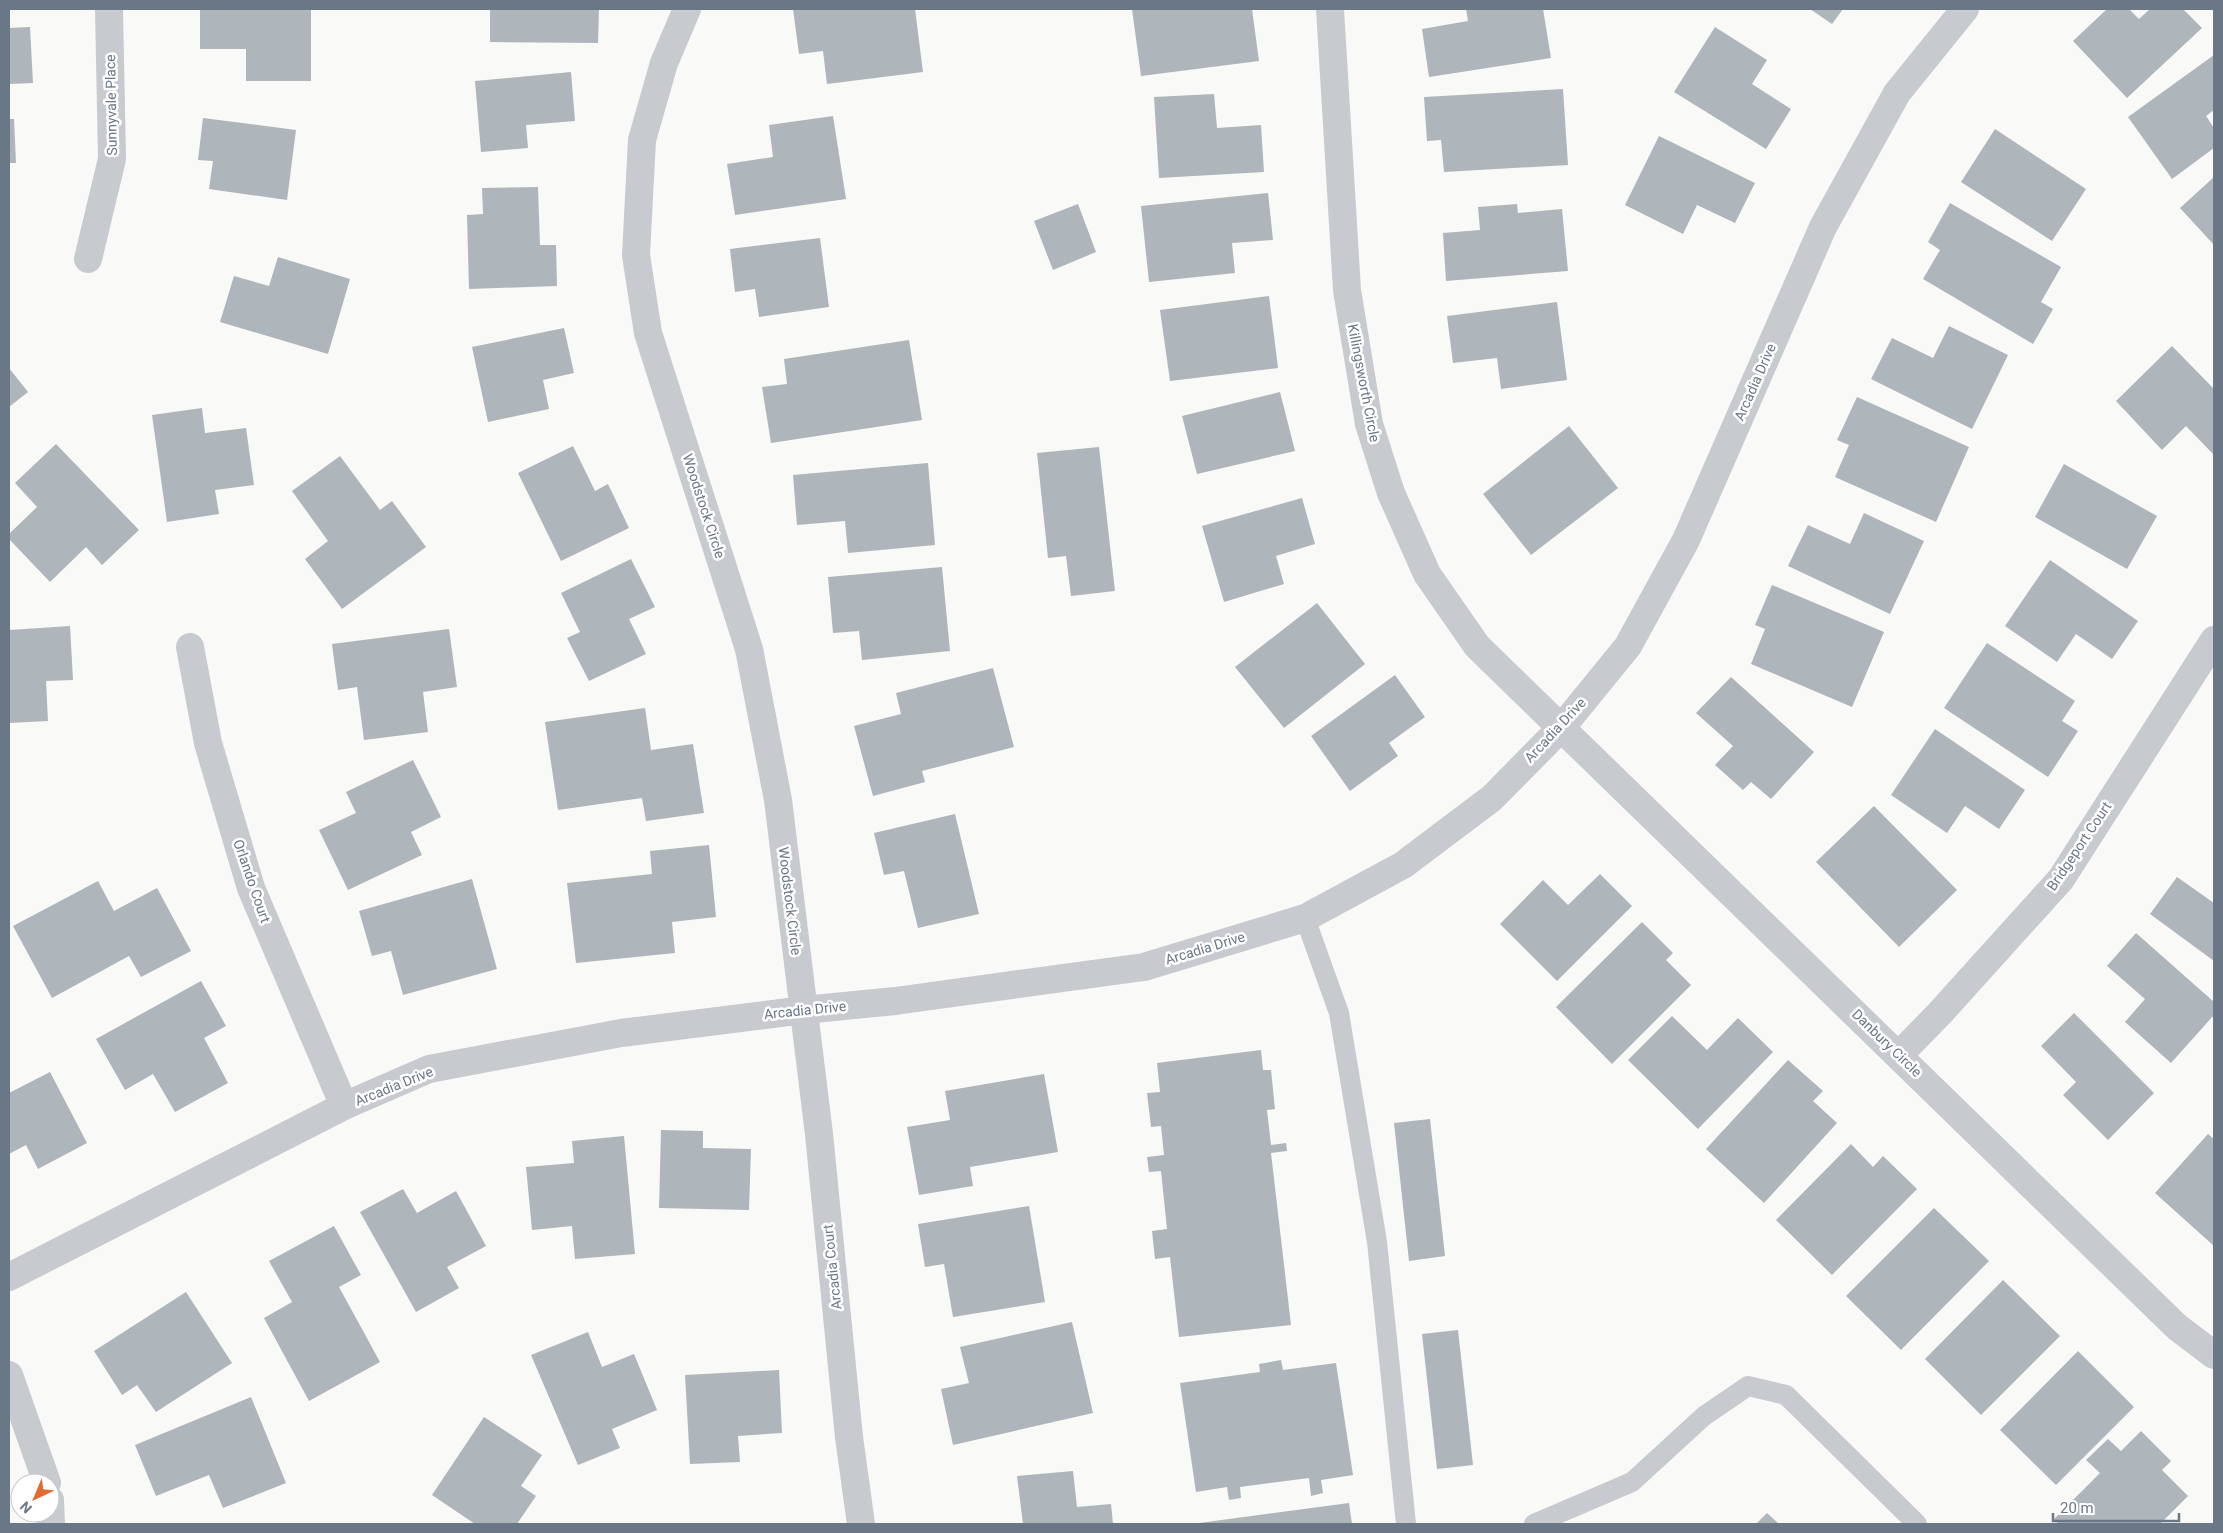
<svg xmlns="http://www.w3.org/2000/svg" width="2223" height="1533" viewBox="0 0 2223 1533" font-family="Roboto,sans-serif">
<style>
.building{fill:#aeb5bb}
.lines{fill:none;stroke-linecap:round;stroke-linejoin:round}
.service{stroke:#c7cace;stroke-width:20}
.minor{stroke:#c7cace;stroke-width:28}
.labels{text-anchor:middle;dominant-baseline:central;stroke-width:5;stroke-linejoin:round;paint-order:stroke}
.street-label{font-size:14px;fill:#697787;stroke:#fff}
</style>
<rect width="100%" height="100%" fill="#f9f9f7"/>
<path class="building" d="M200 9H311V81H246V49H200Z
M490 9H599L598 43 490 42Z
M793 9H915L923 72 827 84 823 51 799 54Z
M1132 9H1252L1259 61 1141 76Z
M1466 9H1543L1551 58 1429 77 1422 29 1468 21Z
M1810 9H1843L1832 24Z
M2107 9H2129L2139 19 2150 9H2183L2202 28 2127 98 2073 41Z
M30 27 33 83 9 84V28Z
M1715 27 1767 60 1752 84 1791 109 1766 149 1674 92Z
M2214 55V110L2206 116 2214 128V148L2172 179 2128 117Z
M571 72 575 121 526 125 528 148 481 152 475 81Z
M1563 89 1568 165 1444 172 1441 140 1427 141 1424 97Z
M1214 94 1217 128 1261 125 1264 172 1159 178 1154 97Z
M833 116 846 199 735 215 727 164 773 157 769 125Z
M203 118 296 130 287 200 209 189 213 161 198 160Z
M9 119H14L16 163H9Z
M1995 129 2086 189 2052 241 1961 182Z
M1659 136 1755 183 1735 223 1697 205 1683 234 1625 205Z
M2214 177V245L2180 208Z
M538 187 540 245H556L557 286 469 289 467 215 483 214 482 188Z
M1268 193 1273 240 1232 243 1235 273 1149 282 1141 206Z
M1950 203 2061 267 2041 302 2053 309 2033 344 1923 279 1940 250 1928 242Z
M1078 204 1096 252 1053 270 1034 221Z
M1517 204 1518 213 1562 209 1568 271 1446 281 1443 233 1480 230 1478 207Z
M820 238 829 307 759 317 755 289 735 292 730 249Z
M278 257 350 279 328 354 220 322 234 276 269 286Z
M1269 296 1278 368 1170 381 1160 310Z
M1557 302 1567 380 1501 389 1497 358 1453 363 1447 316Z
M1949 326 2008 355 1972 429 1871 379 1892 338 1933 358Z
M564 328 574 373 543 380 549 409 488 422 472 347Z
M909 340 922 420 771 443 762 387 787 384 784 359Z
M2172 346 2214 389V455L2186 426 2162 450 2116 401Z
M9 368 28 392 9 407Z
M1280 392 1295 451 1197 474 1182 416Z
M1857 397 1969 447 1936 522 1835 477 1849 445 1837 440Z
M202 408 205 433 246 428 254 485 215 490 219 514 167 522 152 415Z
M1569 426 1618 488 1531 555 1483 494Z
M56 444 139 530 102 565 86 547 50 582 9 539V534L37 507 15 483Z
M573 446 595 491 608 484 629 528 561 561 518 473Z
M1099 447 1115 591 1071 596 1066 556 1048 558 1037 453Z
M340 456 380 510 392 501 426 547 342 609 305 559 328 541 292 491Z
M928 463 935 545 848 553 845 521 797 525 793 475Z
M2064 464 2157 516 2127 569 2035 517Z
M1302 498 1315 544 1276 556 1284 584 1224 602 1202 526Z
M1864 513 1924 541 1890 614 1788 566 1808 525 1850 544Z
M631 559 655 607 629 619 646 654 589 681 567 638 580 632 561 593Z
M2050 560 2138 621 2112 659 2076 634 2057 662 2005 626Z
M942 567 950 651 862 660 859 631 833 633 828 577Z
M1772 585 1884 632 1852 707 1751 664 1765 629 1755 625Z
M1317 603 1365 664 1284 728 1235 667Z
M70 626 73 680 46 681 48 721 9 723V630Z
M449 629 457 687 423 692 428 732 364 740 357 687 338 690 332 644Z
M1987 643 2075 701 2062 721 2078 731 2048 777 1944 708Z
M993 668 1014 747 922 771 925 782 873 796 854 726 901 714 896 693Z
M1395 675 1425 717 1389 743 1398 756 1350 791 1311 736Z
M1731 677 1814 752 1771 799 1751 782 1743 790 1715 765 1733 746 1696 713Z
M645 708 651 750 693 744 704 813 646 821 642 798 558 810 545 722Z
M1935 729 2025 790 1999 829 1965 806 1947 833 1891 795Z
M413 760 441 817 411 832 422 855 348 890 319 830 356 813 346 792Z
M1874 806 1957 890 1899 947 1816 862Z
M955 814 979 914 918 928 904 871 884 875 874 833Z
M709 845 716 917 672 922 675 953 576 963 567 883 652 874 650 851Z
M1600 874 1632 906 1557 981 1500 924 1543 880 1568 905Z
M2177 877 2214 903V961L2150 914Z
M472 879 497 969 403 995 391 951 372 956 359 911Z
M98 881 114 911 157 888 191 951 141 977 129 956 52 998 13 926Z
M1642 922 1673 953 1666 960 1691 985 1612 1064 1556 1007Z
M2136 933 2214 1002V1015L2171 1063 2125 1022 2145 999 2107 966Z
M201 981 226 1026 204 1038 228 1083 175 1112 153 1074 125 1090 96 1039Z
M2074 1013 2154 1093 2108 1140 2063 1095 2076 1082 2041 1046Z
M1672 1016 1707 1050 1738 1018 1773 1052 1698 1129 1628 1060Z
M1261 1050 1263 1070H1271L1275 1109 1267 1110 1271 1145 1286 1143 1287 1151 1271 1153 1291 1325 1179 1337 1170 1257 1155 1259 1152 1231 1167 1229 1161 1171 1149 1172 1147 1157 1164 1155 1161 1126 1151 1127 1147 1093 1160 1092 1157 1063Z
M1788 1060 1823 1091 1813 1101 1837 1123 1764 1203 1706 1149Z
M50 1072 87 1143 38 1169 26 1145 9 1154V1093Z
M1044 1074 1058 1152 970 1167 973 1186 919 1195 907 1127 950 1120 945 1091Z
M1430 1119 1445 1256 1409 1261 1394 1123Z
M661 1130 703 1131V1148L751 1149 749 1210 659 1208Z
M2208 1134 2214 1139V1246L2155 1193Z
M624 1136 635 1254 575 1259 572 1226 532 1230 526 1167 574 1163 572 1141Z
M1851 1144 1873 1167 1883 1156 1917 1189 1832 1275 1776 1220Z
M403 1189 417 1213 456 1191 486 1246 447 1267 459 1288 416 1312 360 1212Z
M1029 1206 1045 1302 953 1317 944 1264 925 1267 918 1224Z
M1934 1208 1989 1261 1901 1350 1846 1296Z
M334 1226 361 1275 339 1287 380 1362 309 1401 264 1318 292 1302 269 1261Z
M2003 1280 2060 1336 1981 1415 1925 1359Z
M186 1292 232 1363 156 1412 137 1385 122 1395 94 1351Z
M1072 1322 1093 1413 953 1445 941 1389 969 1383 960 1347Z
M1458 1330 1473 1465 1437 1469 1422 1334Z
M588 1332 602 1367 634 1354 657 1410 612 1429 620 1448 578 1465 531 1355Z
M2078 1351 2134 1407 2056 1485 2000 1430Z
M1281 1360 1283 1370 1336 1363 1353 1475 1321 1480 1323 1493 1311 1496 1309 1478 1240 1487 1241 1498 1229 1500 1227 1487 1196 1492 1180 1383 1260 1372 1259 1364Z
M779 1370 782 1433 738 1436 740 1462 690 1464 685 1375Z
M251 1397 286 1483 223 1508 209 1475 156 1496 135 1445Z
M484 1417 542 1455 521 1486 536 1496 517 1524H475L432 1495Z
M2141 1431 2171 1461 2162 1470 2188 1496 2160 1524H2059L2054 1519 2100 1473 2086 1460 2108 1439 2121 1451Z
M1073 1471 1077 1507 1111 1504 1113 1524H1023L1017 1476Z
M1349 1503 1352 1524H1199V1523Z
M1767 1513 1779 1524H1756Z"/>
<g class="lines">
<path class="service" d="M1305 918 1339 1013 1377 1242 1406 1524
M1534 1524 1632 1482 1704 1416 1748 1386 1786 1395 1917 1524"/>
<path class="minor" d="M687 9 664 63 642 140 636 255 648 333 749 649 778 800 819 1134 849 1437 861 1524
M1330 9 1347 290 1369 424 1391 493 1427 574 1477 646 2177 1327 2214 1355
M88 259 112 159 109 9
M190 647 208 743 251 888 344 1106
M1899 1055 1940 1013 2061 879 2214 640
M9 1277 344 1106 429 1069 621 1033 804 1010 895 1001 1144 967 1305 918 1403 865 1492 798 1562 727 1628 646 1686 540 1823 227 1897 93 1965 9
M9 1375 47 1483
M50 1500 51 1524"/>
</g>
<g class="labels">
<g class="street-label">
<text transform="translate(111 105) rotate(-91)">Sunnyvale Place</text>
<text transform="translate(1755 382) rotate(-66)">Arcadia Drive</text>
<text transform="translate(1364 383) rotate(79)">Killingsworth Circle</text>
<text transform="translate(704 506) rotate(72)">Woodstock Circle</text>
<text transform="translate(1555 730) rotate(-47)">Arcadia Drive</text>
<text transform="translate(2079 846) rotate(-56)">Bridgeport Court</text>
<text transform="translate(252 881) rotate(71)">Orlando Court</text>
<text transform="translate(790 901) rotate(83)">Woodstock Circle</text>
<text transform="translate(1205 948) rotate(-17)">Arcadia Drive</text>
<text transform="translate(805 1010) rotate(-6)">Arcadia Drive</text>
<text transform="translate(1887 1043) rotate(44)">Danbury Circle</text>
<text transform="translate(394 1086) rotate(-22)">Arcadia Drive</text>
<text transform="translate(832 1267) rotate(-96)">Arcadia Court</text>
</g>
</g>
<rect width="2223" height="1533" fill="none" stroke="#697787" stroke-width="20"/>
<g transform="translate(35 1498) rotate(224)"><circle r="24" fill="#ffffff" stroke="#c3c9cf"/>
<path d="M0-4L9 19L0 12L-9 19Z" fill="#e16b30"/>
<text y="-8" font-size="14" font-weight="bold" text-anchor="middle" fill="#697787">N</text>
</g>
<path d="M2053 1513v8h126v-8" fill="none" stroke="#697787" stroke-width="2.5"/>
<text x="2060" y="1513" font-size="15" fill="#697787" stroke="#ffffff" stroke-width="4" paint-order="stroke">20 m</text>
</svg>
